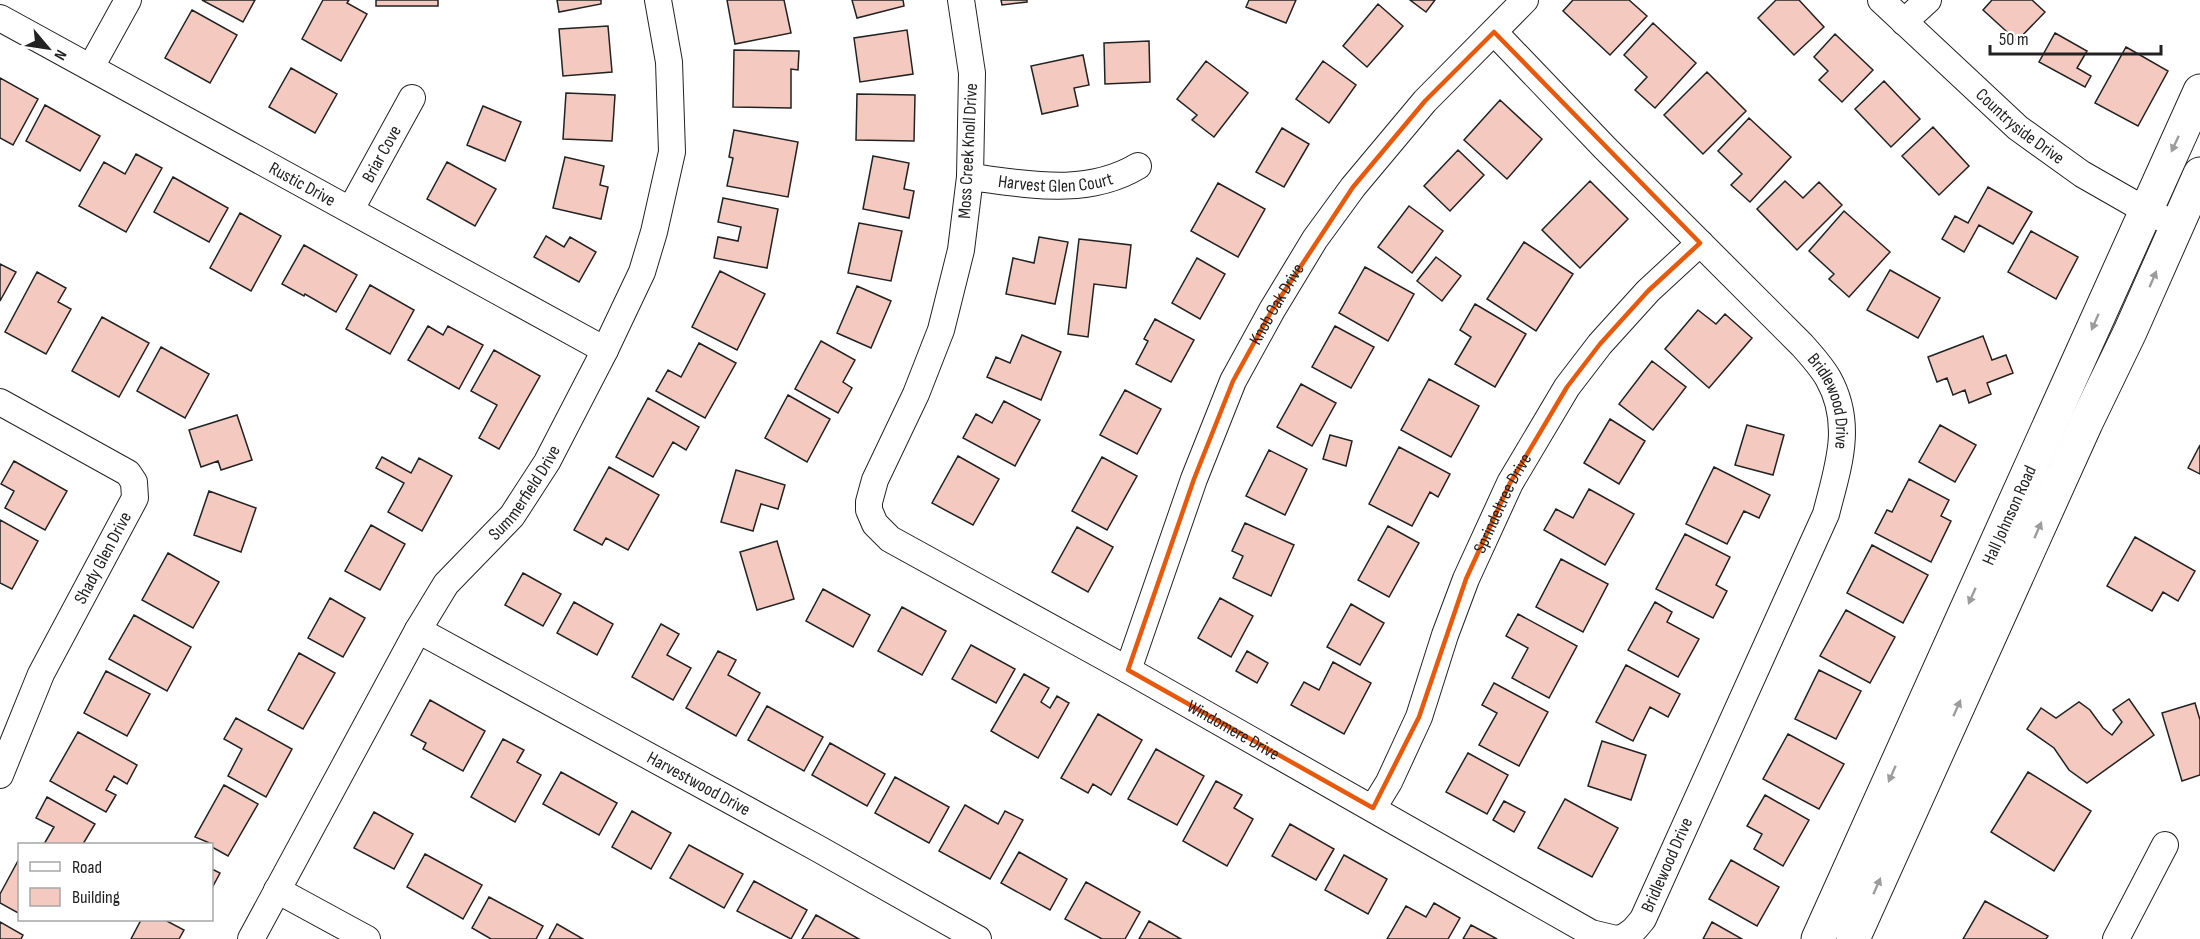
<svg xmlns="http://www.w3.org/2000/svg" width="2200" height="939" viewBox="0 0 2200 939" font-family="'Sofia Sans Condensed',sans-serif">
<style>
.building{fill:#f3c9c0;stroke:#222;stroke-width:1.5}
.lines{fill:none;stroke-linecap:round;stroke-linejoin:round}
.minor-casing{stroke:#222;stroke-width:28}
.major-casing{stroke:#222;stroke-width:35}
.minor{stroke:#fff;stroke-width:26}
.major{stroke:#fff;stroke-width:33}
.oneway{fill:#9c9c9c}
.marked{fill:none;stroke:#e8590c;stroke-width:4.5;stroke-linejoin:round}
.labels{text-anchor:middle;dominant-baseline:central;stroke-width:4.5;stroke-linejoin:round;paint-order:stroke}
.street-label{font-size:18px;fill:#222;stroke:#fff}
</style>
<rect width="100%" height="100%" fill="#fff"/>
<path class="building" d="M202 0H255L243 22Z
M323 0H349L347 3 367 14 341 61 302 39Z
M376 0H438V6H376Z
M557 0H601V4L559 12Z
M727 0H784L791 33 735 44Z
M852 0H903L904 6 857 18Z
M1001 0H1027V2L1002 5Z
M1249 0H1296L1286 23 1246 7Z
M1410 0H1435L1426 12Z
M1573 0H1629L1647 16 1610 55 1563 11Z
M1776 0H1799L1824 27 1794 55 1758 18Z
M1992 0H2032L2045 12 2017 41 1983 10Z
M1378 4 1403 26 1367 67 1343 46Z
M192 10 237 35 210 83 165 58Z
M1653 23 1696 63 1655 108 1635 90 1647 77 1624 55Z
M608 26 612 72 563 76 559 29Z
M907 30 913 74 860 82 854 38Z
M2055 33 2087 51 2077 68 2091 76 2085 87 2039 62Z
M1835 34 1873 70 1842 102 1819 80 1828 71 1814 57Z
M1149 41 1150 82 1105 84 1104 43Z
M2126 47 2168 71 2138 126 2095 103Z
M734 50 799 51 798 70 791 69V108L733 107Z
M1083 55 1089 85 1074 88 1078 106 1042 114 1031 66Z
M1206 61 1248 93 1214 137 1192 120 1197 115 1177 99Z
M1323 61 1356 85 1329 123 1296 99Z
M291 68 337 94 315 133 269 107Z
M1707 72 1746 111 1703 154 1664 115Z
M0 78 38 99 13 145 0 138Z
M1884 81 1920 119 1891 147 1855 109Z
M566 93 615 95 612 141 563 139Z
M857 94 915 95 914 141 856 140Z
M1500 100 1542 139 1507 179 1464 140Z
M45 105 100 136 80 171 26 141Z
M483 106 521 122 505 161 467 145Z
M1749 118 1791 157 1750 202 1731 185 1742 174 1718 151Z
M1933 127 1969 166 1939 195 1902 156Z
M1282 128 1309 144 1284 187 1256 172Z
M734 130 798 142 788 197 727 186 733 158 729 157Z
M1458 150 1484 175 1450 211 1424 186Z
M136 154 162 168 126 232 79 206 104 162 125 174Z
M873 156 909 163 904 189 914 191 909 218 863 209Z
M565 157 604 166 600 185 608 187 601 219 553 208Z
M447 162 496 189 475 226 427 199Z
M173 177 228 208 209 242 154 212Z
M1590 181 1628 219 1580 268 1542 230Z
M1785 181 1803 198 1819 182 1842 205 1797 250 1757 209Z
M1218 183 1265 209 1238 257 1191 231Z
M1988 187 2032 212 2013 244 1979 225 1964 252 1942 239 1955 216 1968 223Z
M723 198 778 209 767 268 714 258 718 237 738 241 741 227 718 222Z
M1409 206 1443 231 1412 273 1378 247Z
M1844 211 1890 252 1849 297 1829 279 1834 274 1809 251Z
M240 213 281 236 251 291 210 268Z
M859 223 902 231 891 281 848 273Z
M2031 231 2078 257 2056 299 2008 272Z
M546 236 564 247 570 237 596 252 579 282 534 257Z
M1039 237 1068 242 1055 304 1006 294 1013 258 1034 263Z
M1079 239 1131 245 1126 288 1094 284 1088 337 1068 334Z
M1524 242 1573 274 1536 331 1487 299Z
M304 245 357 275 336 312 305 294 304 296 282 284Z
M1436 257 1461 276 1442 301 1417 281Z
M1197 258 1225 274 1200 319 1172 303Z
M0 264 16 272 0 301Z
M1365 267 1414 294 1388 341 1339 313Z
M1890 270 1940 298 1918 338 1867 310Z
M720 271 765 294 737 350 692 327Z
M37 272 66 288 58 302 71 309 46 354 5 332Z
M370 285 414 310 390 354 346 329Z
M857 286 891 301 871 348 837 333Z
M1475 304 1526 334 1495 387 1455 364 1471 337 1460 330Z
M1698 310 1716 324 1725 314 1752 338 1709 388 1665 349Z
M102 317 149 343 119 397 72 371Z
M1155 319 1194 340 1171 382 1136 364 1148 341 1144 339Z
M428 326 443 335 448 326 483 345 459 389 408 360Z
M1335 326 1374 347 1351 388 1312 367Z
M1022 335 1061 352 1041 400 987 377 996 357 1010 363Z
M1983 336 1992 360 2006 355 2013 373 1987 383 1991 394 1969 403 1965 390 1953 395 1947 378 1937 382 1928 357Z
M821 341 855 360 843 382 852 388 838 413 795 389Z
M699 343 736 363 705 418 656 391 668 370 681 377Z
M161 347 209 374 185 418 137 391Z
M494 350 540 376 499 449 479 438 497 405 471 391Z
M1652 361 1686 387 1653 430 1619 404Z
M1429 379 1479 406 1451 457 1401 430Z
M1301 384 1336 403 1312 446 1277 427Z
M1125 390 1161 409 1137 454 1100 435Z
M788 395 830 419 807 462 765 438Z
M648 398 699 427 686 450 673 442 653 477 616 457Z
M1004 401 1040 420 1015 466 963 438 976 414 992 423Z
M237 415 252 460 221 470 218 461 201 467 189 430Z
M1610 419 1645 441 1619 484 1584 463Z
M1747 425 1784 435 1773 475 1735 465Z
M1940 425 1976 445 1955 482 1919 462Z
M1330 435 1352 441 1346 466 1323 459Z
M2200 445V474L2188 468Z
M1399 447 1450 474 1438 497 1430 492 1412 526 1369 504Z
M1269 450 1307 469 1285 515 1246 496Z
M958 456 999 479 973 525 932 503Z
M382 457 411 473 419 458 452 476 422 531 388 512 404 483 376 468Z
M1102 457 1137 476 1107 530 1072 511Z
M14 461 67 491 45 530 5 508 14 491 1 484Z
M609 467 659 495 628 550 606 538 602 545 574 530Z
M1714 467 1770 495 1759 518 1744 511 1727 544 1686 524Z
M736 470 785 485 778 509 761 504 753 531 721 522Z
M1909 479 1949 500 1941 516 1951 521 1931 562 1875 533 1887 510 1892 512Z
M1589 489 1634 514 1605 565 1544 530 1556 509 1573 518Z
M209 491 256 508 241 552 194 535Z
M0 520 38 541 12 589 0 583Z
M1245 523 1294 545 1271 596 1233 578 1243 556 1232 551Z
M371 525 405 544 380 590 345 571Z
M1388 526 1419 543 1389 597 1358 580Z
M1077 527 1113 547 1088 592 1052 572Z
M1685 534 1730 557 1716 585 1727 591 1713 618 1656 589Z
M2135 537 2195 571 2178 601 2163 592 2152 611 2107 586Z
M777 541 794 599 757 610 740 552Z
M1872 545 1928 575 1903 623 1847 593Z
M168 553 219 582 193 628 142 600Z
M1561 559 1608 584 1583 632 1536 607Z
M523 573 561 594 543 626 505 605Z
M823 589 870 615 853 647 806 621Z
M330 598 365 618 343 657 308 638Z
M1220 598 1253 616 1231 657 1198 638Z
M574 602 613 624 597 655 557 633Z
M1655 602 1672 612 1667 622 1699 639 1678 677 1628 650Z
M1351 604 1384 623 1360 665 1327 647Z
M902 607 946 631 922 675 878 651Z
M1846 610 1895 637 1870 683 1820 656Z
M1518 614 1577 646 1549 698 1512 678 1528 648 1506 636Z
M134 615 191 647 167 691 109 659Z
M661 624 679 634 667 655 691 668 673 700 632 677Z
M971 645 1015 669 996 703 952 679Z
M718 651 736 660 728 675 760 693 736 736 686 708Z
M1247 651 1268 663 1257 683 1236 671Z
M299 653 335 673 303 729 268 710Z
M1333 662 1371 683 1344 734 1291 705 1304 682 1319 690Z
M1626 665 1680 694 1668 717 1650 707 1633 741 1596 722Z
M1819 670 1861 691 1836 739 1795 719Z
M106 671 150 694 127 736 84 713Z
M1024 674 1049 688 1041 702 1050 708 1057 696 1069 703 1038 758 991 731Z
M1494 683 1548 712 1519 766 1479 745 1497 713 1482 705Z
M2129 699 2154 735 2087 783 2069 770 2054 748 2027 729 2041 708 2056 718 2079 702 2090 710 2103 728 2112 735 2122 722 2113 710Z
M430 700 485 731 463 771 423 749 426 743 411 735Z
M2195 703 2200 720V775L2182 781 2162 713Z
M767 706 823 737 804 771 748 740Z
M1098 714 1142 740 1111 795 1093 784 1088 793 1061 778Z
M236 718 292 749 266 797 228 776 242 749 224 739Z
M78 732 137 765 127 784 114 776 106 790 116 795 106 812 50 781Z
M1788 734 1844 764 1819 809 1763 779Z
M503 739 524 750 517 762 541 775 515 822 471 797Z
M1602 741 1646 755 1631 800 1588 786Z
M830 743 885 774 867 806 812 775Z
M1156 749 1204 776 1177 825 1128 799Z
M1468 753 1508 775 1487 814 1446 792Z
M561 772 617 803 599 835 543 804Z
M2028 772 2091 811 2054 871 1991 832Z
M895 777 949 807 929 843 875 813Z
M1216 781 1242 795 1234 808 1253 819 1227 866 1183 841Z
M224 785 258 804 228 856 212 847V844L195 837Z
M1765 795 1809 820 1783 866 1754 849 1762 834 1747 826Z
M47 797 95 824 83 844H44L54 827 36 818Z
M1565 799 1618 828 1592 877 1538 848Z
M1504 801 1525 812 1514 832 1493 820Z
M965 805 998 824 1005 811 1023 820 990 879 939 851Z
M632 811 671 833 651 869 612 847Z
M374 812 413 834 394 869 354 848Z
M1290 824 1334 849 1316 880 1272 856Z
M689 845 743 874 724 908 670 878Z
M1019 852 1067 879 1050 910 1001 883Z
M425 854 482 885 463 919 407 887Z
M1344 855 1387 879 1368 914 1325 890Z
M19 859H20V914L0 903V894Z
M1731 860 1779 887 1757 926 1709 899Z
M212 869 220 873 212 888Z
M754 881 807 910 791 939 737 911Z
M1086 882 1140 912 1125 939H1102L1065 919Z
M489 897 543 926 536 939H491L472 928Z
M1985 901 2048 936 2046 939H1963Z
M1434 903 1460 918 1448 939H1387L1406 906 1426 917Z
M816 915 859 939H802Z
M141 920H165L184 930 179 939H131Z
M1149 921 1181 939H1139Z
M0 922 23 935 21 939H0Z
M1712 922 1742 939H1703Z
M557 924 583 939H549Z
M1471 925 1497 939H1463Z"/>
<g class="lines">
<defs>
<g id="minor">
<path id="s1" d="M961 0 972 73 970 177 961 250 941 330 916 394 875 480 869 502V510L875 524 890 539 1128 670 1591 933 1616 939"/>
<path id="s2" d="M1881 0 2018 128 2082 174 2145 210 2176 225"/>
<path id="s3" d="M0 18 605 350"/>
<path d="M1904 22 1928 0"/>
<path id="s4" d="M1494 32 1605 148 1802 345C1811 355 1821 366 1828 378 1854 424 1838 467 1826 514L1643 919C1636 928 1629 937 1617 939"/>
<path d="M91 67 128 0"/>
<path id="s5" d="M970 177C1027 184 1086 197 1138 166"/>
<path id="s6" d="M351 209 412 98"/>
<path d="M0 402 128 473 134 482 135 498 41 674 0 775"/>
<path id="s7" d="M418 630 817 848 978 939"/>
<path id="s8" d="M1128 670 1194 479 1233 381 1272 310 1315 239 1353 187 1425 101 1525 0"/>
<path id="s9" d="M1373 808 1389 782 1419 717 1445 635 1466 579 1510 483 1567 387 1600 344 1648 291 1700 243"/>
<path d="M277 890 367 939"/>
<path id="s10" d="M251 939 418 630 446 584 512 516 547 462 605 350 642 272 654 232 672 152 669 62 658 0"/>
<path d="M2116 939 2165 845"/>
</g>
<g id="major">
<path id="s11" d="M1818 939 2200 91"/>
<path d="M1853 939 2086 423 2130 332 2200 174"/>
</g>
</defs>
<use href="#minor" class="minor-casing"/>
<use href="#major" class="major-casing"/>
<use href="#minor" class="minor"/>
<use href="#major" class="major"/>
</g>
<defs><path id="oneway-solid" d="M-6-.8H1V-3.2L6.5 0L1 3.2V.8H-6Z" transform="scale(1.5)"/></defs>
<g class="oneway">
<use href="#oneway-solid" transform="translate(2175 144) rotate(115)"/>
<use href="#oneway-solid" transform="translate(2153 279) rotate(-67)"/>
<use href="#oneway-solid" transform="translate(2095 322) rotate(114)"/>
<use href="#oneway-solid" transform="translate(2038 530) rotate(-66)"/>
<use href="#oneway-solid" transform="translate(1972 596) rotate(114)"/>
<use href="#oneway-solid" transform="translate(1957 708) rotate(-66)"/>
<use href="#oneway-solid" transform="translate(1892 774) rotate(114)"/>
<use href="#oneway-solid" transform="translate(1877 886) rotate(-66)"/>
</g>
<path class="marked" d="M1494 32 1700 243 1648 291 1600 344 1567 387 1510 483 1466 579 1419 717 1373 808 1128 670 1194 479 1233 381 1272 310 1353 187 1425 101Z"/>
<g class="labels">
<g class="street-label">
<text stroke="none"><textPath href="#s2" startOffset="188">Countryside Drive</textPath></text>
<text transform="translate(968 151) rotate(-87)">Moss Creek Knoll Drive</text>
<text stroke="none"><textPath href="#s6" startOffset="63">Briar Cove</textPath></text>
<text stroke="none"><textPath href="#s5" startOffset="86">Harvest Glen Court</textPath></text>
<text stroke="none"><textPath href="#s3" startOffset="345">Rustic Drive</textPath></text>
<text stroke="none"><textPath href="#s8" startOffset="396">Knob Oak Drive</textPath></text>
<text stroke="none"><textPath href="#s4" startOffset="504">Bridlewood Drive</textPath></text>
<text stroke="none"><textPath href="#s10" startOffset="526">Summerfield Drive</textPath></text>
<text stroke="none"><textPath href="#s9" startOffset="332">Sprindeltree Drive</textPath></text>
<text stroke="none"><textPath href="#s11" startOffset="465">Hall Johnson Road</textPath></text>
<text transform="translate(103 558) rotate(-62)">Shady Glen Drive</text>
<text stroke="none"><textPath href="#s1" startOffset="958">Windomere Drive</textPath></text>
<text stroke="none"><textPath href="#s7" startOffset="320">Harvestwood Drive</textPath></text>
<text transform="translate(1667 865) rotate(-66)">Bridlewood Drive</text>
</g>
</g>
<rect x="18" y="843" width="195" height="78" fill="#ffffff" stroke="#a7a7a7" stroke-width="1.5"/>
<rect x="30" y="862" width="30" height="9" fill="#ffffff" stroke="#a7a7a7" stroke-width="1.5"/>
<text x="72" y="873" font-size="18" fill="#222222">Road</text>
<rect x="30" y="888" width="30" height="18" fill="#f3c9c0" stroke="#a7a7a7" stroke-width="1.5"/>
<text x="72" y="903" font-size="18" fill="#222222">Building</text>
<g transform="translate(48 48) rotate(119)" stroke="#ffffff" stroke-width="4.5" paint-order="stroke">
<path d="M0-4.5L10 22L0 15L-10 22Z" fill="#222222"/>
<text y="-9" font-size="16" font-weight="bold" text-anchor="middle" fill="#222222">N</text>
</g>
<path d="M1990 45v9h171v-9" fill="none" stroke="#222222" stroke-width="3"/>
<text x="1999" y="45" font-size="18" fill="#222222" stroke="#ffffff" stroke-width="4.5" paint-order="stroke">50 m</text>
</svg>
